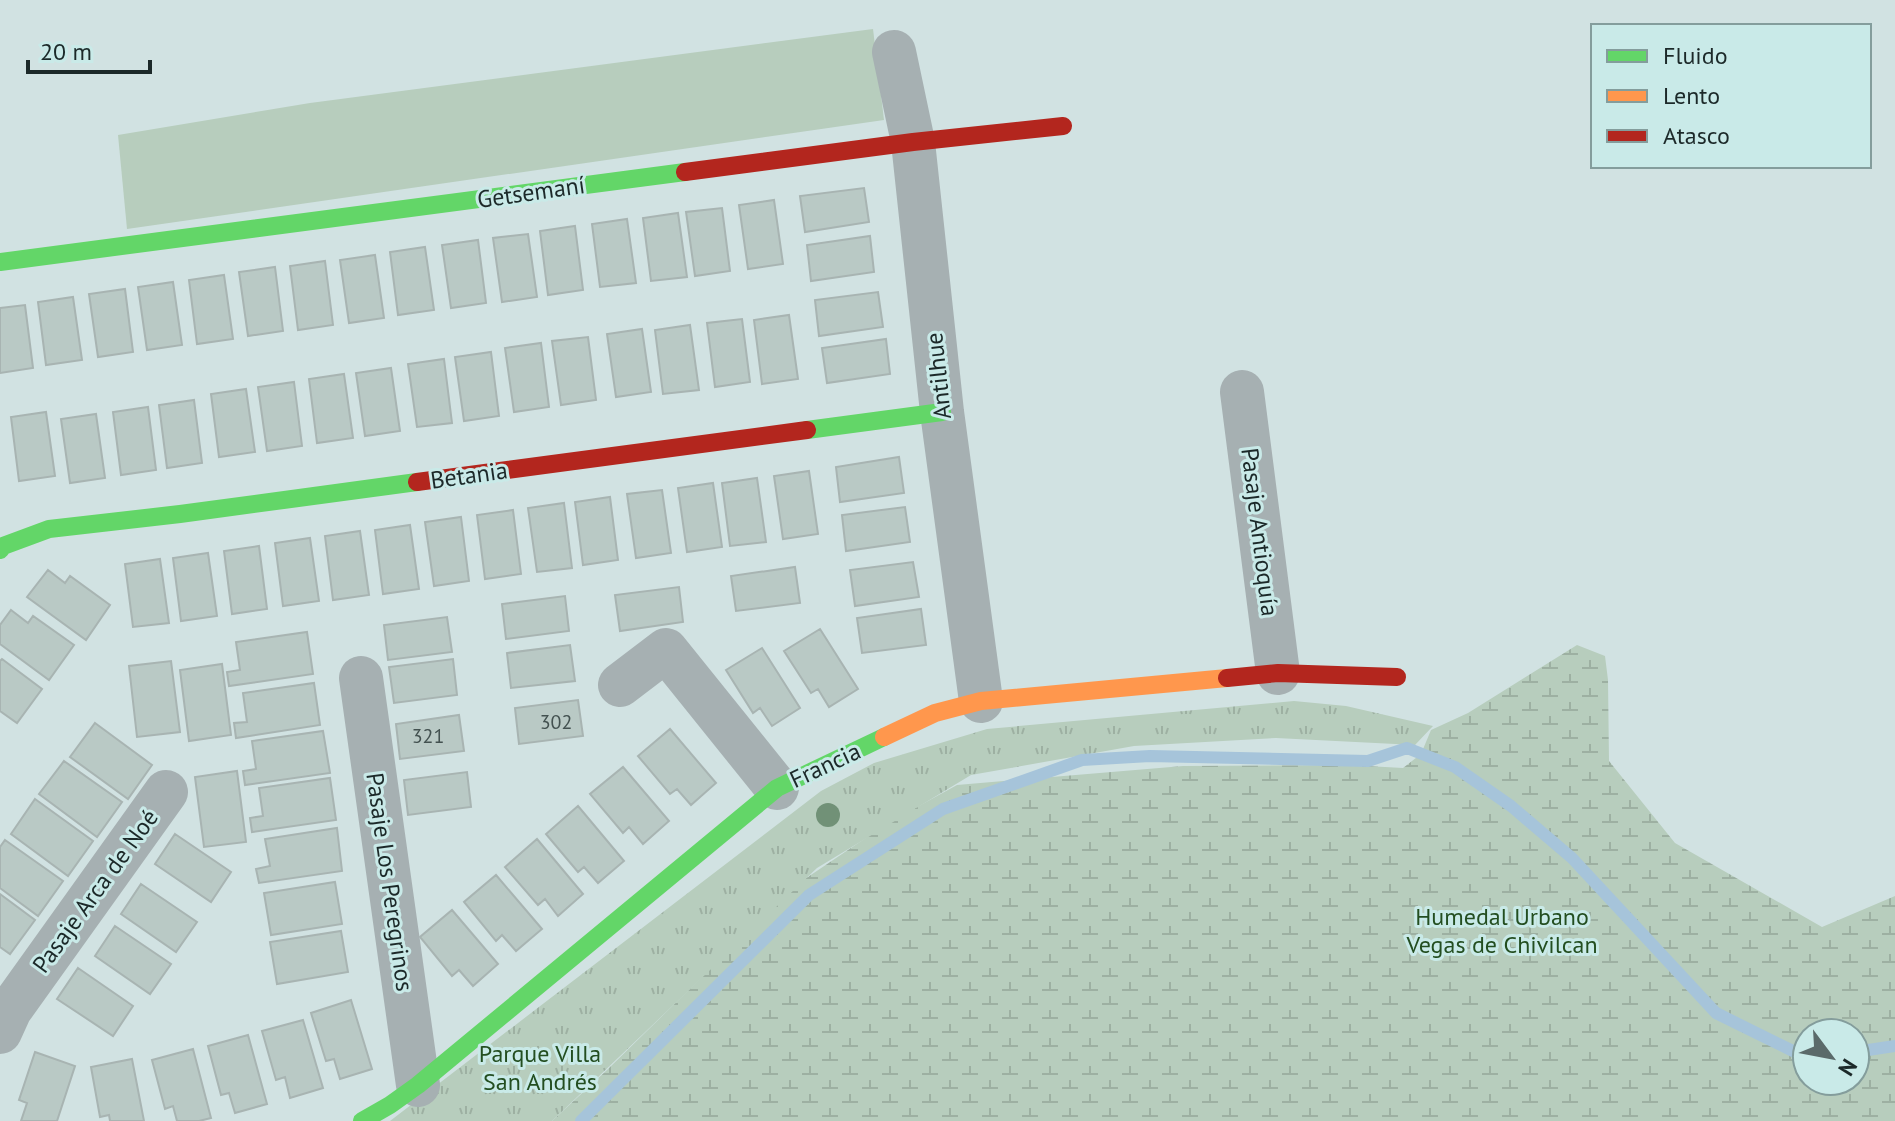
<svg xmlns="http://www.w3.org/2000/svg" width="1895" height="1121" viewBox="0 0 1895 1121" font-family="'PT Sans',sans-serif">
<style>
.green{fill:#b7cdbd}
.wetland{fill:url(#wetland-marsh);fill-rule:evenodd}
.park{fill:url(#park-tufts)}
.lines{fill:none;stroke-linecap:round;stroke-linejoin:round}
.stream{stroke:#a6c4da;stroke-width:12}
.building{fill:#b9c9c5;stroke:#a8b4b2;stroke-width:2}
.street{stroke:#a6b0b2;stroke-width:44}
.fast{stroke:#63d668;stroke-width:18}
.slow{stroke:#ff974d;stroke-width:18}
.jam{stroke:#b3261e;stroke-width:18}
.tree{fill:#719177}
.labels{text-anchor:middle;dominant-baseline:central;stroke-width:6;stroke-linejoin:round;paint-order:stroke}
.number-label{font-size:20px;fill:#435150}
.street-label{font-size:24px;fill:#1c2929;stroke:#c9eae8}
.park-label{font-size:24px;fill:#234e20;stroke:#c9eae8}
</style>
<defs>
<pattern id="wetland-marsh" width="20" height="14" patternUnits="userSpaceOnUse" patternTransform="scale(2)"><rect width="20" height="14" fill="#b7cdbd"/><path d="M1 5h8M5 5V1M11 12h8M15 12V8" fill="none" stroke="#9db0a2"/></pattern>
<pattern id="park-tufts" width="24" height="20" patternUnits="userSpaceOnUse" patternTransform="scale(2)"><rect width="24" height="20" fill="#b7cdbd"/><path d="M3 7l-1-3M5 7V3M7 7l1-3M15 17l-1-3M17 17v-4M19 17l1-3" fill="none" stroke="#9db0a2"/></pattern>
</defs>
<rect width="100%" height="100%" fill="#d1e2e2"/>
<path class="green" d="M873 29 884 120 127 229 118 135 310 103Z"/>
<path class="wetland" d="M1577 645 1605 656 1608 680 1609 761 1675 843 1822 927 1895 896V1121H552L607 1070 796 885 888 823 957 785 1183 766 1349 765 1403 768 1421 754 1431 730 1468 713ZM1807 1033H1855V1081H1807Z"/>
<path class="park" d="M1294 701 1346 706 1433 726 1415 745 1276 738 1134 746 971 775 817 868 552 1121H390L821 791 874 763 987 729Z"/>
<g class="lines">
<path class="stream" d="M1855 1052 1895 1046
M581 1121 809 895 943 809 1082 760 1150 756 1368 761 1407 748 1455 767 1511 806 1572 858 1716 1013 1807 1058"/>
</g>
<path class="building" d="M864 188 869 222 805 232 800 196Z
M774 200 783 264 748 269 739 205Z
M722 208 730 271 695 276 686 212Z
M678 213 687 277 651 281 643 218Z
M627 219 636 283 600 287 592 224Z
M575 226 583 290 548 295 540 231Z
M528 234 537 297 502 302 493 238Z
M870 236 874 272 811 281 807 245Z
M478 240 486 303 451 308 442 245Z
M425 247 434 310 398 315 390 252Z
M375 255 384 318 349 323 340 260Z
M325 261 333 325 298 330 290 266Z
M275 267 283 331 248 336 239 272Z
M224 275 233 339 197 344 189 280Z
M173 282 182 345 147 350 138 287Z
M125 289 133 352 98 357 89 294Z
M878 292 883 327 819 336 815 300Z
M73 297 82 360 46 365 38 302Z
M25 305 33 368 0 373V308Z
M789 315 798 379 762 384 754 320Z
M742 319 750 382 715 387 707 323Z
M690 325 699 390 663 394 655 330Z
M642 329 651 392 616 397 607 334Z
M588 337 596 400 561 405 552 341Z
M886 339 890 374 827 383 822 348Z
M541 343 549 407 514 412 505 348Z
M491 352 499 416 464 421 455 357Z
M444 359 452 423 417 427 408 364Z
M391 368 400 431 365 436 356 373Z
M344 374 353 438 317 443 309 379Z
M294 382 302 446 267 451 258 387Z
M246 389 255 452 219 457 211 394Z
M194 400 202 463 167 468 159 405Z
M148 407 156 470 121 475 113 412Z
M46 412 55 476 19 481 11 417Z
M96 414 105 478 70 483 61 419Z
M899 457 904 493 840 502 836 467Z
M809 471 818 534 783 539 774 476Z
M757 478 766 542 730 546 722 483Z
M713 483 722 547 687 552 678 488Z
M662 490 671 553 636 558 627 494Z
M610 497 618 560 583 565 575 502Z
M564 503 572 568 537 572 528 508Z
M905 507 910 542 846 551 842 515Z
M513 510 521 574 485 579 477 515Z
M461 517 469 581 434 586 425 522Z
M410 525 419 589 383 594 375 530Z
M360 531 369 595 333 600 325 536Z
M310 538 319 601 283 606 275 543Z
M259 546 267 609 232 614 224 551Z
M208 553 217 616 181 621 173 558Z
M160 559 169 623 133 627 125 564Z
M913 562 919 597 855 606 850 570Z
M795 567 800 603 736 611 731 576Z
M48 570 65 583 70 576 110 605 86 640 27 597Z
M679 587 683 622 620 631 615 595Z
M565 596 569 631 506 639 502 604Z
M921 609 926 645 862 653 857 618Z
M11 610 28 623 33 616 74 645 49 680 0 644V625Z
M447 617 452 652 388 660 384 625Z
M820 629 858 689 829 707 818 689 811 693 784 651Z
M307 632 313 674 229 686 227 672 240 670 236 642Z
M570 645 575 681 511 688 507 653Z
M762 648 800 708 772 726 760 708 753 713 726 670Z
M2 659 42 689 17 723 0 711V661Z
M453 659 457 695 394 703 389 667Z
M171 661 180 732 137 737 129 666Z
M222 664 231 735 189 741 180 670Z
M314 683 320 725 236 738 234 723 247 722 243 693Z
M578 700 583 736 519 744 515 708Z
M459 715 464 751 400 759 396 724Z
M95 723 152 765 128 799 70 757Z
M670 729 716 783 691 805 677 789 670 794 638 756Z
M323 731 330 773 245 785 243 771 256 769 252 741Z
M64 761 122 802 97 837 39 794Z
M623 767 669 821 643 844 629 827 623 833 590 794Z
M237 771 246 842 204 847 195 777Z
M467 772 471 807 408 815 404 780Z
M330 778 336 820 252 832 250 818 263 816 259 788Z
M35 799 93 841 68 876 11 834Z
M578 806 624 861 598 883 584 867 578 872 546 834Z
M337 828 342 871 259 883 256 869 270 866 265 839Z
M175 834 231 872 211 902 155 864Z
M537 839 583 894 558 916 545 899 538 905 505 867Z
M5 840 63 881 38 916 0 888V847Z
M496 875 542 929 516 951 502 935 496 941 464 902Z
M335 882 342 924 271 935 264 893Z
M141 884 197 922 176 952 121 914Z
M0 894 35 920 10 954 0 947Z
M452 910 498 964 473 986 459 970 452 976 420 937Z
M115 926 171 964 150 994 95 956Z
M341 931 348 972 277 984 270 942Z
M78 968 133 1006 113 1036 57 999Z
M351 1000 372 1069 340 1079 334 1059 326 1061 311 1013Z
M303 1020 323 1088 290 1098 285 1077 276 1080 262 1031Z
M248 1035 267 1104 235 1113 229 1093 221 1095 208 1046Z
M193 1049 211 1118 199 1121H177L173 1106 165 1109 152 1060Z
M35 1052 75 1066 57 1121H21L27 1103 19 1100Z
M132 1059 144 1121H110L109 1115 100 1117 91 1067Z"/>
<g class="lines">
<path class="street" d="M894 52 913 142 942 412 981 701
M1242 392 1278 673
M361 678 418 1085
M620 685 666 650 777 788
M0 1032 10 1010 166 792"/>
<path class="fast" d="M0 262 685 172
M807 430 942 412
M0 550 3 546 49 529 180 514 417 482
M362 1121 390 1105 418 1085 777 788 884 737"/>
<path class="slow" d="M884 737 935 713 981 701 1227 678"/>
<path class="jam" d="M685 172 913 142 1063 126
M417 482 807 430
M1227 678 1278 673 1397 677"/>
</g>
<circle class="tree" cx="828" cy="815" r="12"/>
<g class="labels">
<g class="number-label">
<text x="556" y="722">302</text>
<text x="428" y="736">321</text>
</g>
<g class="street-label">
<text transform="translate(531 192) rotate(-8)">Getsemaní</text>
<text transform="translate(938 376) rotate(-96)">Antilhue</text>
<text transform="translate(469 475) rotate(-8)">Betania</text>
<text transform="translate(1260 532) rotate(83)">Pasaje Antioquía</text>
<text transform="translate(825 765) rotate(-25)">Francia</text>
<text transform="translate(390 882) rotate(82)">Pasaje Los Peregrinos</text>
<text transform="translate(95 891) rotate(-54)">Pasaje Arca de Noé</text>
</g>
<g class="park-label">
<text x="1502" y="916">Humedal Urbano<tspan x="1502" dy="28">Vegas de Chivilcan</tspan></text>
<text x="540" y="1053">Parque Villa<tspan x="540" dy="28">San Andrés</tspan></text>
</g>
</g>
<rect x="1591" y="24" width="280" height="144" fill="#c9eae8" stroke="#849d9c" stroke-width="2"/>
<rect x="1607" y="50" width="40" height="12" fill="#63d668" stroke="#849d9c" stroke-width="2"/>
<text x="1663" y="64" font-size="24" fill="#1c2929">Fluido</text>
<rect x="1607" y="90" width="40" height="12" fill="#ff974d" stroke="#849d9c" stroke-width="2"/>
<text x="1663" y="104" font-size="24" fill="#1c2929">Lento</text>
<rect x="1607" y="130" width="40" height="12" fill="#b3261e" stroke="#849d9c" stroke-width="2"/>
<text x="1663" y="144" font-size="24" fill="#1c2929">Atasco</text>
<g transform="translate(1831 1057) rotate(122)"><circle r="38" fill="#c9eae8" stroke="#849d9c" stroke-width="2"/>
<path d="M0-6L14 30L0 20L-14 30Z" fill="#5b6a6a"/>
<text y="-12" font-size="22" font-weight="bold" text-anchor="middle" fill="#1c2929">N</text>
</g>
<path d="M28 60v12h122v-12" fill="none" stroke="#1c2929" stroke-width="4"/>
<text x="40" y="60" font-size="24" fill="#1c2929" stroke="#c9eae8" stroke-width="6" paint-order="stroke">20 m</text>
</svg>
